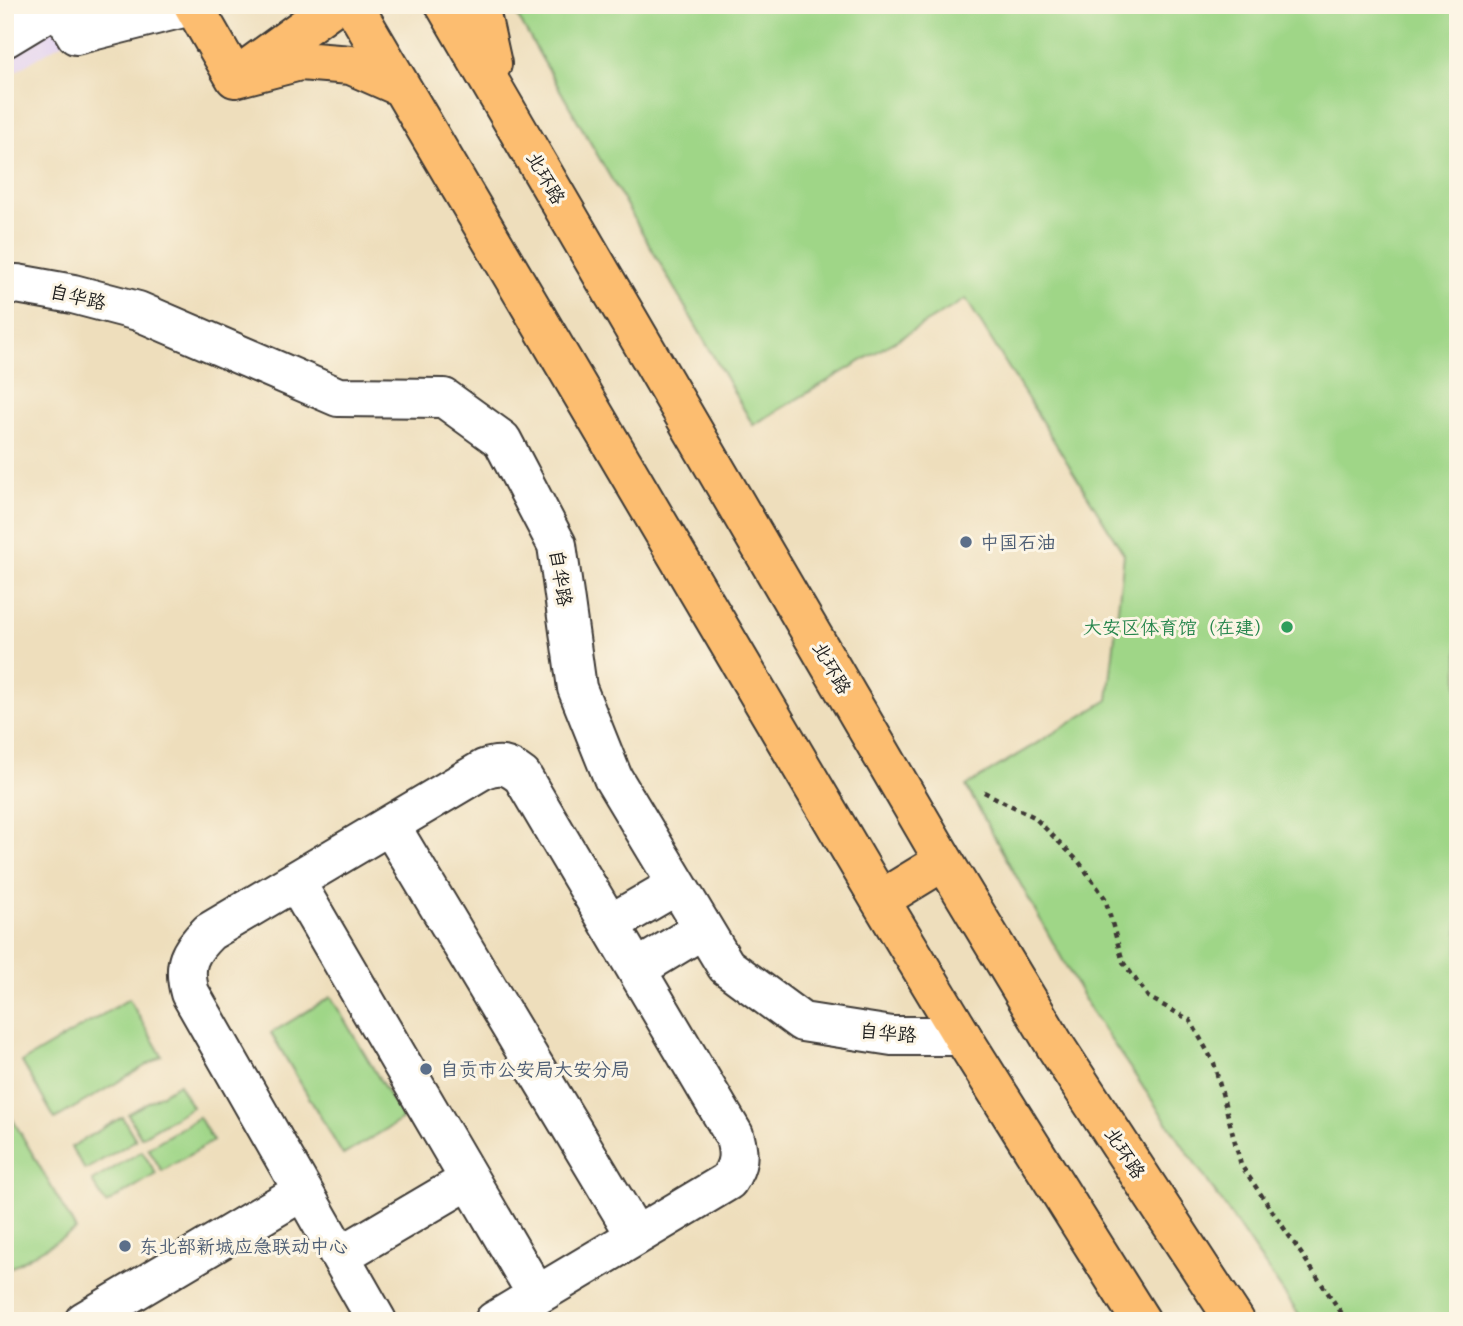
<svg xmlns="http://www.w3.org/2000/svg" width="1463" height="1326" viewBox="0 0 1463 1326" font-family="'Shantell Sans','LXGW WenKai TC',sans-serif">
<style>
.built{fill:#e3d3f2}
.green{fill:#9fd687;stroke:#5e7952;stroke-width:2}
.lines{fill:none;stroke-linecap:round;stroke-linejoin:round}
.minor-casing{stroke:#3c3934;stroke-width:42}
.major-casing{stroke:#3c3934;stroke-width:42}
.path{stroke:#3c3934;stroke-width:4.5;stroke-dasharray:5 5;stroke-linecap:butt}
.minor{stroke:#fff;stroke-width:38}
.major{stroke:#fcbd6f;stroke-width:38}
.service-dot{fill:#5c6f8a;stroke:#fcf5e5;stroke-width:2.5}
.leisure-dot{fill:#2e9e5b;stroke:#fcf5e5;stroke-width:2.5}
.labels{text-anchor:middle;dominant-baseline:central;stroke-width:6;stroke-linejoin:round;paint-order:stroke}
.street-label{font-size:19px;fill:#1c1c1c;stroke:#fcf5e5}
.service-label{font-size:19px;fill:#4e5e75;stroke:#fcf5e5;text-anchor:start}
.leisure-label{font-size:19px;fill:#27864d;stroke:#fcf5e5;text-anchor:end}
</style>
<rect width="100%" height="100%" fill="#fcf5e5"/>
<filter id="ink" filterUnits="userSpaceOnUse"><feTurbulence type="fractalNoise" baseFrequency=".0143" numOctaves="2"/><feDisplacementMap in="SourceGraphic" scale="14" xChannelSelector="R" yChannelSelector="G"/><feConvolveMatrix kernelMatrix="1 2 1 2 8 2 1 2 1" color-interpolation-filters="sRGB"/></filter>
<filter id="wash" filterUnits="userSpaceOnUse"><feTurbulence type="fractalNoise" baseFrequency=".00686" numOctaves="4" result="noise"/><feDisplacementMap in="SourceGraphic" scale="28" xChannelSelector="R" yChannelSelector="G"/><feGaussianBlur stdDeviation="1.57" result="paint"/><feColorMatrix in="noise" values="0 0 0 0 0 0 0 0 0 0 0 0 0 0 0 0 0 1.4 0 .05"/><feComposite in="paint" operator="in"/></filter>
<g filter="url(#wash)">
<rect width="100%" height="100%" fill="#eedebc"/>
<path class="built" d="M5 5H124L5 78Z"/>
<path class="green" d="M515 5H1458V1321H1303L1091 1011 966 786 1108 700 1124 554 966 299 753 425 514 10Z
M331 997 403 1119 343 1155 271 1033Z
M129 999 162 1056 55 1119 22 1062Z
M179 1084 192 1107 141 1137 128 1114Z
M5 1106 76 1230 5 1271Z
M122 1117 136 1140 85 1170 71 1147Z
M199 1117 213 1141 162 1171 148 1148Z
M142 1151 156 1174 106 1204 92 1181Z"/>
</g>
<g filter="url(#ink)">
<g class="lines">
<defs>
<path id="minor" d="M58 5 76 35 191 6
M5 38 58 6
M5 287 17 284 73 294 138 311 338 397 444 398 502 440 557 545 577 688 613 778 726 966 802 1022 892 1036H962
M390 825 636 1236
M295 881 537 1295
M610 924 677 885
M637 969 703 929
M340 1256 469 1180
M84 1321 303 1191
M377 1321 190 993C182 964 189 952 209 932L484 769C500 763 508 765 522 776L734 1135C740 1154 739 1165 728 1181L494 1321"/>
<path id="major" d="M193 5 235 78
M353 5 880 900 962 1036 1141 1321
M445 5 944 861 1056 1047 1235 1321
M479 5 492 64
M251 66 335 5
M235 78 300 61 351 65 401 87
M880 900 944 861"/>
</defs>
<use href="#minor" class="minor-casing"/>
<use href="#major" class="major-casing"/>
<path class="path" d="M984 792 1034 817 1079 862 1105 898 1123 962 1148 997 1190 1020 1214 1063 1241 1165 1347 1321"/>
<use href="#minor" class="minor"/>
<use href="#major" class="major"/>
</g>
</g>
<g class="service-dot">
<circle cx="966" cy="542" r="7"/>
<circle cx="426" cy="1069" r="7"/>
<circle cx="125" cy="1246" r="7"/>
</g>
<circle class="leisure-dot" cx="1287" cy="627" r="7"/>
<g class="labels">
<g class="street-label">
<text transform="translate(546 178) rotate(60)">北环路</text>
<text transform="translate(78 297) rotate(13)">自华路</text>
<text transform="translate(561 578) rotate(81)">自华路</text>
<text transform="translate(832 668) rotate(60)">北环路</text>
<text transform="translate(888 1033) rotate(5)">自华路</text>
<text transform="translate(1125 1153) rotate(57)">北环路</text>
</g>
<g class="service-label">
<text x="980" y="542">中国石油</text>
<text x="440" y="1069">自贡市公安局大安分局</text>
<text x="139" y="1246">东北部新城应急联动中心</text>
</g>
<g class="leisure-label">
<text x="1273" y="627">大安区体育馆（在建）</text>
</g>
</g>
<rect width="1463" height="1326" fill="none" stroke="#fcf5e5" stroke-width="28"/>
</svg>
